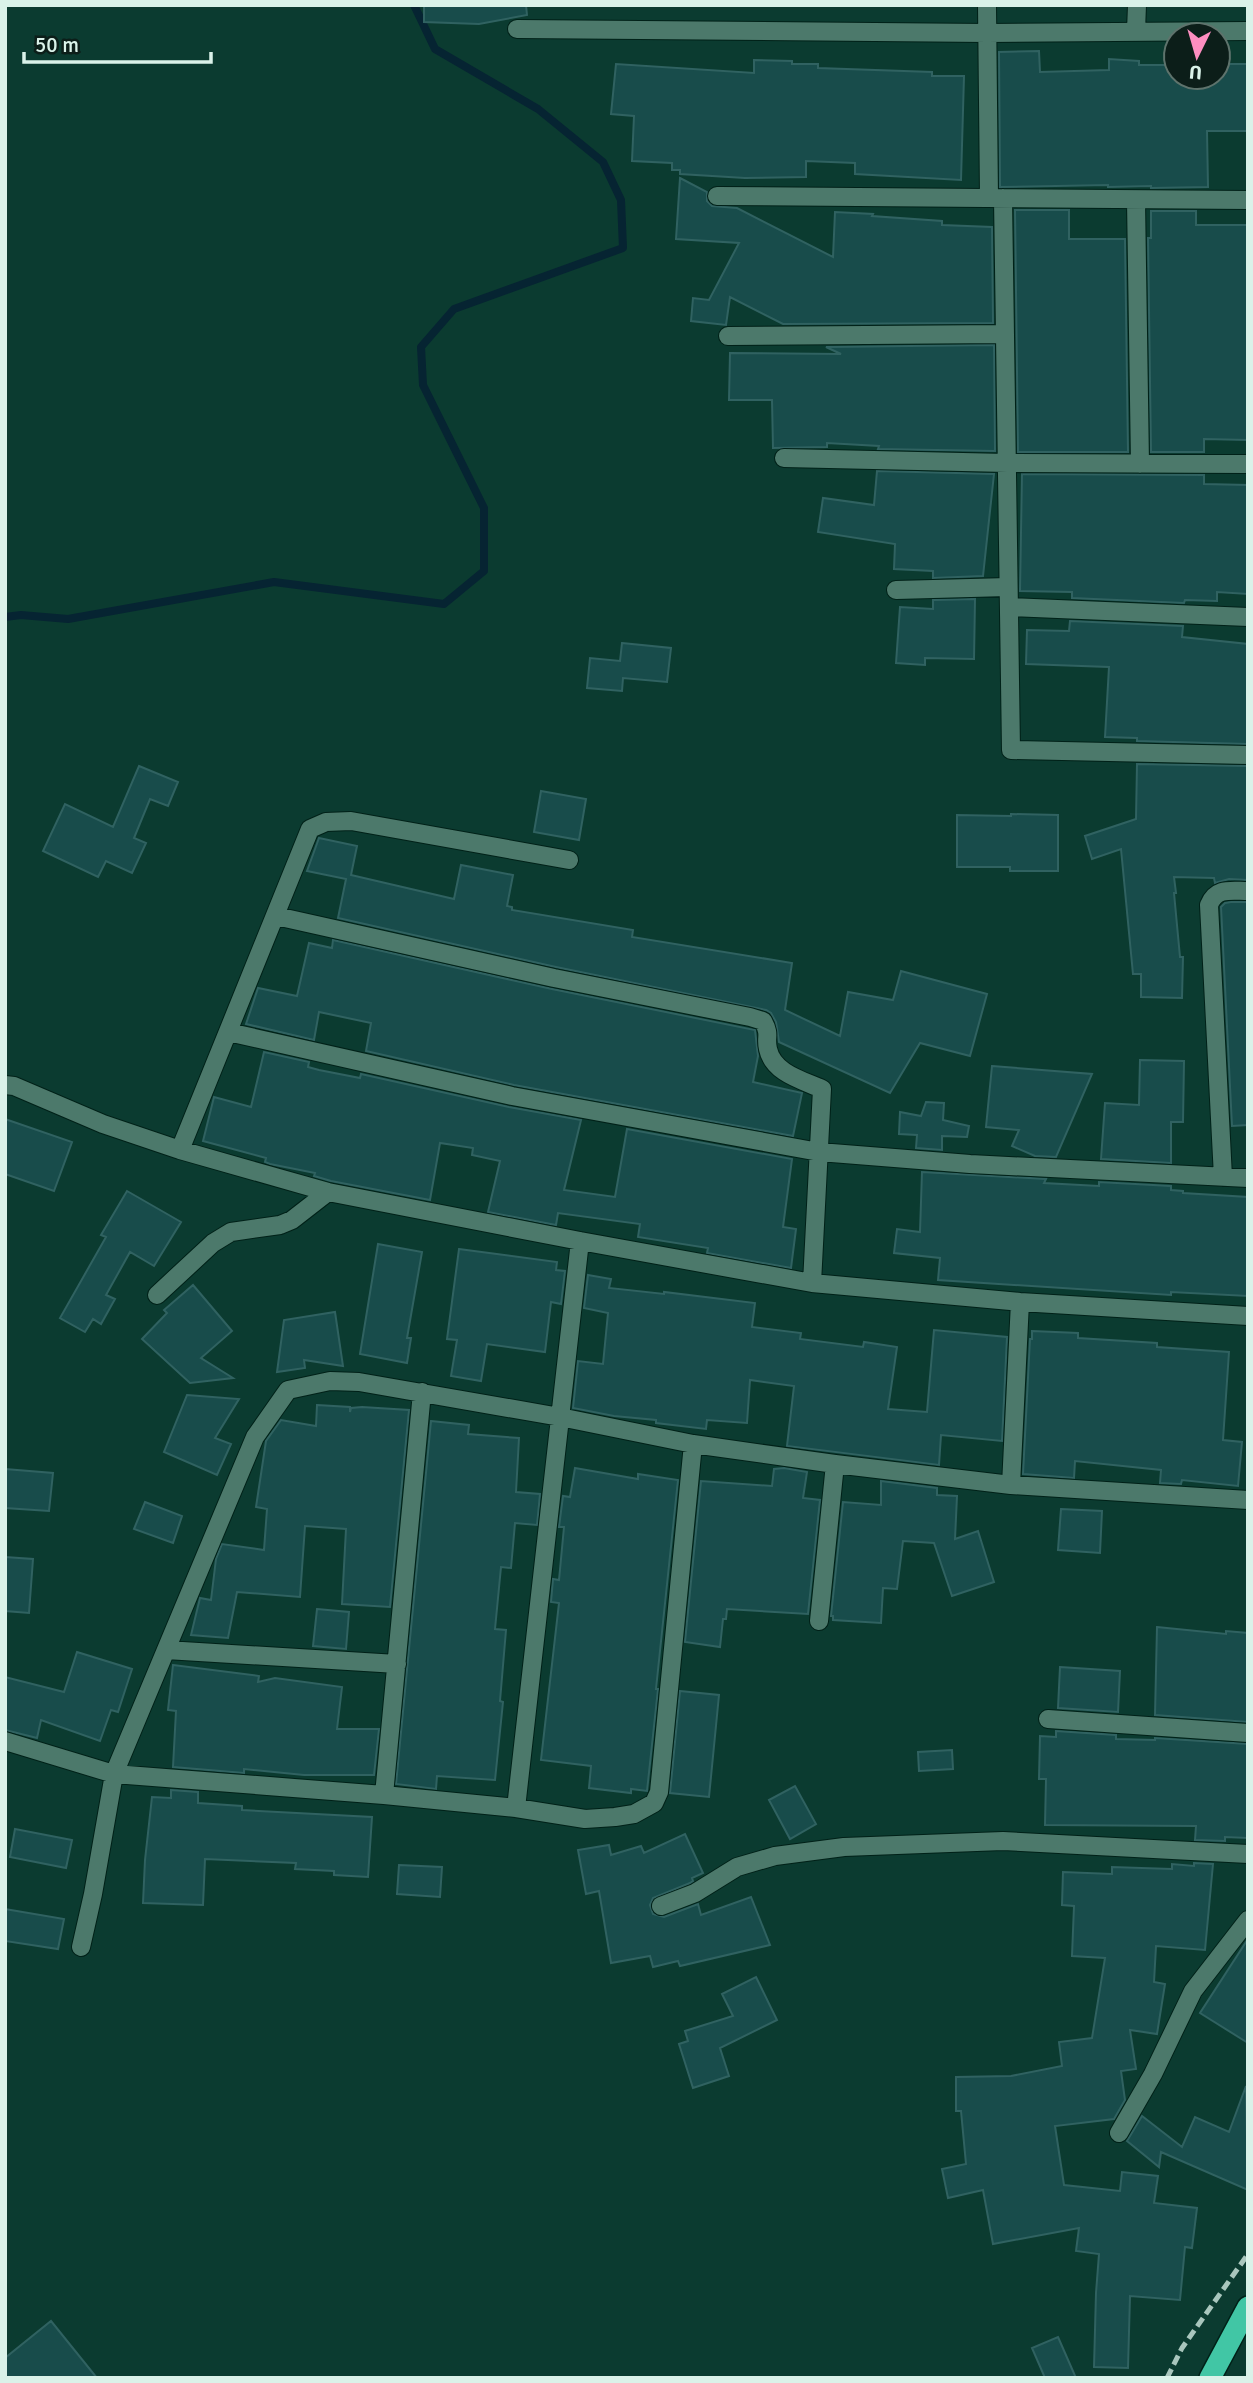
<svg xmlns="http://www.w3.org/2000/svg" width="1253" height="2383" viewBox="0 0 1253 2383" font-family="Signika,sans-serif">
<style>
.lines{fill:none;stroke-linecap:round;stroke-linejoin:round}
.stream{stroke:#062432;stroke-width:8}
.building{fill:#184c4b;stroke:#306261;stroke-width:2}
.street-casing{stroke:#002118;stroke-width:20}
.highway-casing{stroke:#002118;stroke-width:24}
.street{stroke:#4c796b;stroke-width:18}
.highway{stroke:#41c6a5;stroke-width:21}
.rail{stroke:#a9c6bd;stroke-width:5;stroke-dasharray:10 5;stroke-linecap:butt}
</style>
<rect width="100%" height="100%" fill="#0b3b30"/>
<g class="lines">
<path class="stream" d="M5 617 21 615 68 619 274 582 444 604 484 571V508L423 385 421 347 454 309 623 248 621 200 603 162 538 109 435 49 414 5"/>
</g>
<path class="building" d="M424 5H526L527 15 479 24 424 22Z
M1039 51 1040 72 1109 70V59L1139 61V65H1176V77H1218V64H1248V131H1207L1208 187 1151 188V186L1108 187V185L1000 187 999 52Z
M754 60 792 61V64H818V68L932 72V76H964L961 180 855 174V163L806 161V177L745 178 680 174V170H672V163L632 161 634 116 611 114 616 64 754 73Z
M680 178 707 192V201L712 206 737 208 833 257 835 212 873 214 872 216 942 221V225L992 227 993 323 783 324 730 297 726 325 691 321 693 298 709 300 739 243 676 239Z
M1015 210H1069V239H1125L1128 452H1018Z
M1151 211H1196V225H1248V440L1204 439V452H1151L1148 238H1151Z
M994 345 995 451 878 449 879 446 827 443V447L773 448 772 400H729L730 353 841 354 826 347Z
M877 471 994 474 983 576 933 578V571L894 569 895 544 818 532 823 498 874 505Z
M1022 474 1204 475V484L1248 485V594L1217 592V601L1185 600 1184 603 1072 598V592L1020 591Z
M975 599 974 659 925 658V665L896 663 900 607 933 609V600Z
M1070 621 1183 626 1182 637 1248 644V744L1137 741V738L1105 737 1109 667 1026 664 1027 630 1069 631Z
M622 643 671 648 667 682 623 678 622 691 587 688 590 658 620 661Z
M1137 764 1248 766V880L1229 879 1215 883 1214 878 1174 877 1176 893H1174L1180 957H1183L1182 998 1141 997V974H1133L1121 849 1092 859 1085 836 1136 819Z
M139 766 178 782 168 806 150 799 134 838 146 843 132 873 106 861 98 877 43 851 65 804 113 827Z
M541 791 586 799 579 840 534 832Z
M1011 814 1058 815V871H1010V867H957V815L1011 816Z
M319 838 357 846 351 875 454 899 461 865 513 875 507 906 512 907V910L633 930 632 937 792 963 785 1010 840 1036 848 992 893 1000 901 971 987 994 970 1056 920 1043 890 1093 779 1042 776 1022 771 1013 766 1010 556 967 338 918 346 879 307 871Z
M1231 902H1248V1125L1232 1126 1221 907 1225 903Z
M333 940 552 989 755 1030 758 1056 753 1082 802 1093 793 1136 514 1085 366 1051 371 1023 319 1012 314 1040 246 1024 258 988 297 996 309 943 332 948Z
M264 1052 309 1062 308 1067 319 1070 360 1078 361 1074 509 1107 581 1120 564 1190 615 1197 627 1129 792 1159 783 1227 796 1229 791 1268 707 1253 708 1248 638 1237 640 1224 558 1213 556 1225 488 1212 500 1161 472 1155 473 1148 440 1143 430 1200 331 1181 314 1176 315 1173 270 1164 265 1162 266 1158 203 1141 214 1097 251 1107Z
M1140 1060 1184 1061 1183 1122H1171V1163L1101 1159 1105 1103 1139 1105Z
M992 1066 1092 1074 1056 1157 1035 1156 1012 1146 1019 1130 986 1127Z
M926 1102 944 1103 943 1120 969 1126 967 1137 942 1136V1150L916 1148 917 1135 899 1134 900 1112 921 1116Z
M5 1119 72 1142 54 1191 5 1174Z
M922 1172 1046 1179 1044 1183 1099 1186V1182L1171 1186V1190L1183 1191V1193L1248 1197V1296L1171 1292V1295L938 1280 940 1258 894 1253 897 1229 920 1232Z
M127 1191 181 1222 154 1266 130 1252 106 1295 115 1299 101 1324 93 1319 85 1332 60 1318 106 1237 101 1235Z
M378 1244 422 1252 407 1338H411L407 1363 360 1354Z
M459 1249 557 1262 556 1270 565 1271 561 1304 551 1302 545 1352 487 1344 481 1381 451 1376 457 1340 447 1339Z
M588 1275 611 1279 609 1288 664 1294V1292L755 1303 752 1327 801 1333 800 1339 863 1347 864 1342 897 1347 888 1409 927 1412 934 1330 1007 1337 1002 1441 941 1435 939 1465 787 1446 794 1386 750 1380 747 1423 707 1420 706 1429 656 1423V1420L614 1416 573 1408 578 1361 603 1364 608 1313 584 1308Z
M193 1285 232 1331 201 1358 233 1378 190 1383 142 1339 167 1313 164 1310Z
M335 1312 343 1366 304 1360 305 1368 277 1372 284 1320Z
M1032 1331 1078 1333V1338L1157 1343V1347L1229 1352 1223 1440 1242 1442 1238 1486 1182 1480 1181 1484 1160 1483 1161 1470 1075 1461 1074 1478 1023 1474 1030 1339H1032Z
M187 1395 239 1399 215 1438 231 1444 217 1475 164 1452Z
M317 1405 350 1407V1412L351 1408 362 1407 409 1410 390 1607 342 1604 346 1529 305 1526 300 1597 237 1592 228 1638 191 1635 200 1598 211 1600 216 1559 222 1544 264 1550 267 1509 256 1507 266 1441 281 1420 316 1426Z
M431 1421 469 1425 468 1434 519 1438 516 1492 540 1494 537 1525 515 1523 511 1568 501 1567 495 1629 506 1630 500 1701 503 1702 495 1780 437 1776 436 1789 396 1784Z
M575 1468 638 1479V1474L678 1480 656 1689H658L647 1791 631 1789V1793L589 1788 591 1766 541 1760 559 1603 551 1602 553 1579 559 1580 564 1527H559L563 1496 570 1497Z
M784 1468 807 1472 803 1498 820 1500 808 1614 727 1609 726 1619H723L720 1647 685 1642 701 1481 772 1486 774 1469Z
M5 1469 53 1473 49 1511 5 1508Z
M881 1481 937 1488V1495L957 1496 955 1539 978 1531 994 1582 952 1596 934 1543 903 1541 897 1589 883 1588 881 1623 833 1620V1616H831L843 1502 881 1505Z
M145 1502 182 1516 173 1543 134 1529Z
M1061 1509 1102 1511 1100 1553 1058 1550Z
M5 1557 33 1559 29 1613 5 1611Z
M317 1609 349 1612 346 1649 313 1646Z
M1157 1627 1226 1634V1631L1248 1633V1722L1155 1715Z
M77 1652 132 1669 118 1712 111 1710 100 1741 41 1720 37 1738 5 1730V1677L64 1692Z
M173 1665 259 1676 258 1682 275 1678 342 1687 337 1729H379L374 1775H304L244 1769V1773L173 1767 176 1711 168 1710Z
M1060 1667 1120 1671 1118 1712 1058 1708Z
M680 1691 719 1695 709 1797 670 1793Z
M1056 1731 1116 1735V1739L1155 1740V1738L1248 1744V1838L1225 1837V1841L1195 1840 1196 1826 1045 1825 1046 1779H1039L1040 1736 1056 1737Z
M952 1750 953 1769 919 1771 918 1752Z
M795 1786 816 1824 790 1839 769 1800Z
M171 1790 198 1792V1803L242 1806V1810L372 1817 368 1877 334 1875V1871L295 1869 296 1863 205 1859 203 1905 143 1903 145 1860 152 1797 171 1798Z
M15 1829 72 1840 66 1868 10 1857Z
M685 1834 703 1873 692 1878 693 1881 690 1883 653 1898 650 1905 653 1914 664 1917 698 1904 701 1915 751 1897 770 1945 680 1966 678 1961 653 1967 650 1956 611 1963 599 1891 586 1894 578 1850 609 1845 611 1855 641 1846 644 1853Z
M1194 1863 1213 1864 1205 1950 1156 1946 1154 1982 1165 1984 1157 2034 1130 2030 1136 2069 1121 2071 1125 2100 1114 2119 1055 2126 1064 2185 1120 2191 1122 2172 1158 2176 1154 2203 1197 2208 1192 2248 1185 2247 1180 2300 1130 2296 1128 2368 1094 2367 1096 2293 1099 2254 1076 2251 1079 2228 993 2244 983 2190 948 2198 942 2169 966 2164 961 2111H956V2077L1011 2076 1062 2066 1059 2042 1092 2038 1105 1958 1072 1956 1074 1906 1062 1905 1063 1872 1112 1874V1867L1172 1869V1864L1194 1866Z
M399 1865 442 1867 440 1897 397 1894Z
M5 1909 64 1919 58 1949 5 1941Z
M1248 1939V2043L1200 2013Z
M756 1977 777 2020 720 2048 729 2076 693 2088 679 2044 688 2041 685 2031 733 2016 722 1994Z
M1246 2086 1248 2190 1161 2152 1159 2167 1127 2141 1142 2116 1182 2147 1195 2117 1229 2132Z
M51 2321 97 2378H5V2358Z
M1058 2337 1076 2378H1045L1032 2348Z"/>
<g class="lines">
<defs>
<path id="street" d="M987 5 989 198
M517 29 987 33 1248 31
M1136 31 1137 5
M717 196 1248 200
M1003 198 1011 750 1248 755
M1136 200 1140 464
M728 336 1005 334
M784 458 1007 463 1248 464
M896 590 1008 587
M1009 607 1248 617
M276 916 554 978 750 1017 763 1021C771 1036 765 1036 768 1049 773 1073 802 1080 822 1089L812 1283
M228 1032 512 1096 819 1152 970 1164 1248 1178
M5 1085 14 1086 103 1124 180 1150 328 1192 580 1241 812 1283 1020 1302 1248 1316
M180 1150 310 829 326 822 351 821 569 860
M1223 1177 1209 905C1216 887 1231 891 1248 891
M157 1295 213 1243 231 1232 280 1225 292 1220 328 1192
M1011 1485 1020 1302
M819 1621 835 1464
M166 1650 397 1664
M1048 1719 1248 1733
M5 1741 114 1774 384 1795 516 1808 585 1819 615 1817 634 1814 654 1803 659 1792 693 1444
M384 1795 422 1392
M516 1808 580 1241
M661 1906 695 1893 737 1867 775 1856 844 1847 1003 1841 1248 1854
M81 1947 93 1894 114 1774 255 1437 288 1390 330 1381 359 1382 560 1417 693 1444 835 1464 1011 1485 1248 1500
M1119 2133 1153 2074 1193 1991 1248 1920"/>
<path id="highway" d="M1210 2378 1248 2307"/>
</defs>
<use href="#street" class="street-casing"/>
<use href="#highway" class="highway-casing"/>
<use href="#street" class="street"/>
<use href="#highway" class="highway"/>
<path class="rail" d="M1167 2378 1182 2348 1248 2254"/>
</g>
<rect width="1253" height="2383" fill="none" stroke="#daf2e9" stroke-width="14"/>
<g transform="translate(1197 56) rotate(185)"><circle r="33" fill="#0c1e19" stroke="#5e736c" stroke-width="2"/>
<path d="M0-5L12 26L0 18L-12 26Z" fill="#fd8ec0"/>
<text y="-10" font-size="19" font-weight="bold" text-anchor="middle" fill="#daf2e9">U</text>
</g>
<path d="M24 52v10h187v-10" fill="none" stroke="#daf2e9" stroke-width="3.5"/>
<text x="35" y="52" font-size="21" fill="#daf2e9" stroke="#0c1e19" stroke-width="5" paint-order="stroke">50 m</text>
</svg>
